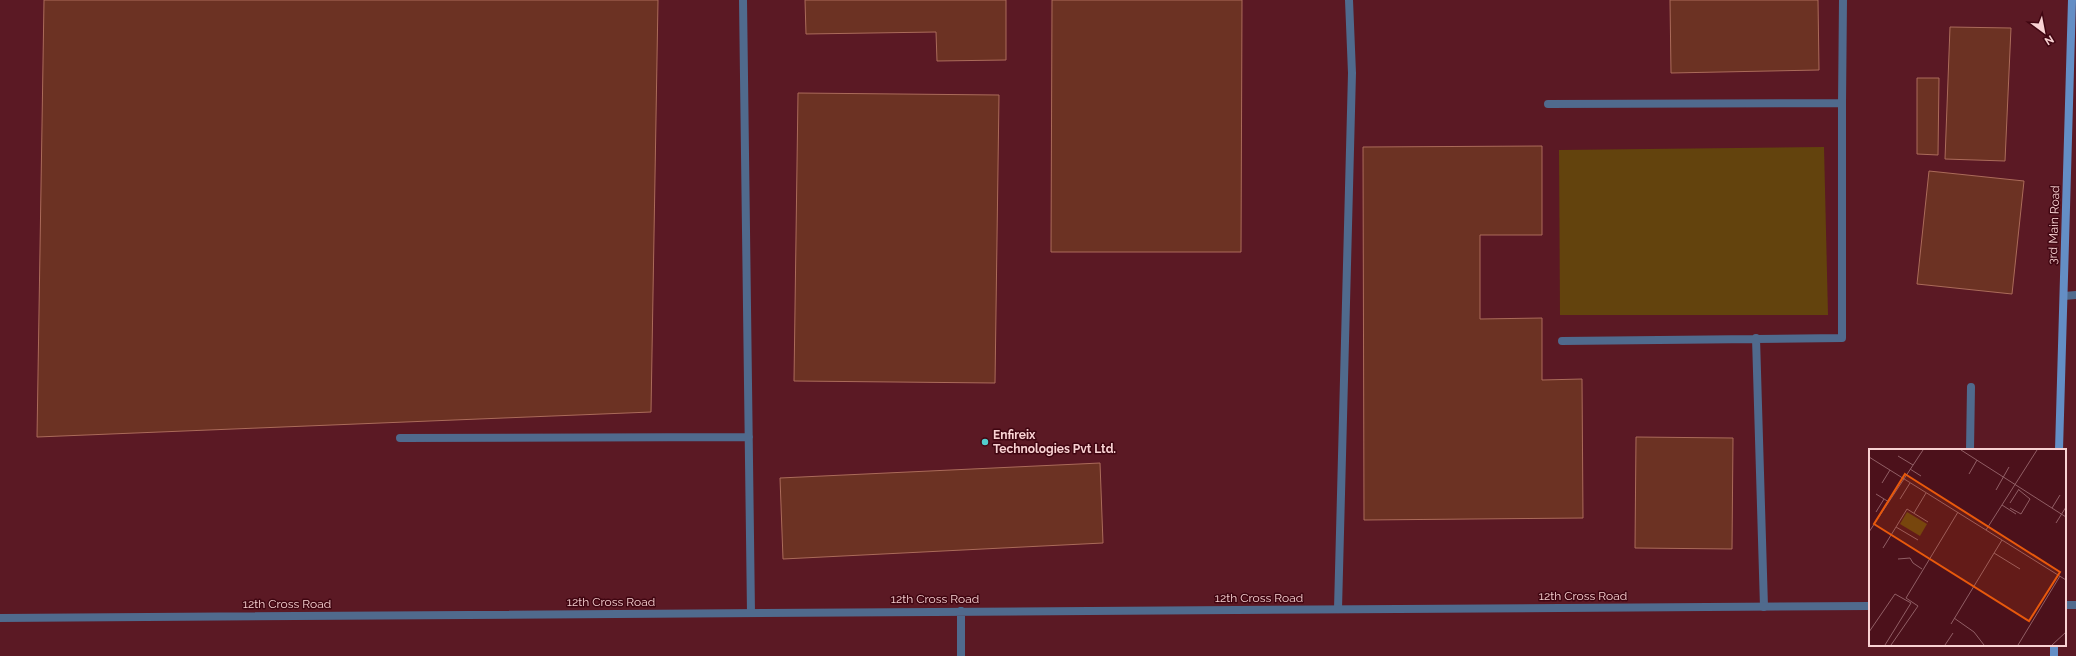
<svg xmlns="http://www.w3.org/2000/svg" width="2076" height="656" viewBox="0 0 2076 656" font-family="Raleway,sans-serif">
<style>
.built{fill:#5b1924;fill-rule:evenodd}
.green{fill:#63430d}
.building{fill:#6c3223;stroke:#ab6b5a}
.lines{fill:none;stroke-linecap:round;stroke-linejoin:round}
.service{stroke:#506a8d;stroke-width:8}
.tertiary{stroke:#506a8d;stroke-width:8}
.secondary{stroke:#648ec5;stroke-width:8}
.poi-dot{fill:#52cdcd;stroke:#400611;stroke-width:1.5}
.labels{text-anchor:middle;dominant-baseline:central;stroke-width:3;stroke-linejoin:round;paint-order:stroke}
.street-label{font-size:12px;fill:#f9d2d3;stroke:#400611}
.poi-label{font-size:12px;font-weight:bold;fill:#f9d2d3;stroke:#400611;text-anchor:start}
.inset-road{fill:none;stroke:#915e65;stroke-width:1}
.view{fill:#e8590c;fill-opacity:0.15;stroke:#e8590c;stroke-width:2}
.inset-edge{fill:none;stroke:#f9d2d3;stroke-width:2}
</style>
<rect width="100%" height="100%" fill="#4c111b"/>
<path class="built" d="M0 0H2076V656H0ZM1870 450H2065V645H1870Z"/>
<path class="green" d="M1824 147 1828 315H1560L1559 150Z"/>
<path class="building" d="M44 0H658L651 412 37 437Z
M805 0H1006V60L937 61 936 32 806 34Z
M1052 0H1242L1241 252H1051Z
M1670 0H1818L1819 70 1671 73Z
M1950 27 2011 28 2005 161 1945 159Z
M1917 78H1939L1938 155 1917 154Z
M798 93 999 95 995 383 794 381Z
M1542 146V235H1480V319L1542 318V380L1582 379 1583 518 1364 520 1363 147Z
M1929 171 2024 181 2012 294 1917 284Z
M1636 437 1733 438 1732 549 1635 548Z
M1100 463 1103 543 783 559 780 478Z"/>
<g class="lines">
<path class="service" d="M743 0 751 613
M1842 103 1843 0
M1548 104 1842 103V338L1562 341
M2064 296 2076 295
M1756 338 1764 607
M400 438 749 437
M1970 450 1971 387
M1338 609 1352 73 1349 0"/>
<path class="tertiary" d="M2065 605H2076
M0 618 1870 606
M961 656V611"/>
<path class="secondary" d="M2059 450 2072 0
M2054 656V645"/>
</g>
<circle class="poi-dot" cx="985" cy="442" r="4"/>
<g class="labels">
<g class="street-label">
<text transform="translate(2054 225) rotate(-88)">3rd Main Road</text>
<text x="1583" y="596">12th Cross Road</text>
<text x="1259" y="598">12th Cross Road</text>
<text x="935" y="599">12th Cross Road</text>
<text x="611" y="602">12th Cross Road</text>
<text x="287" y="604">12th Cross Road</text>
</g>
<g class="poi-label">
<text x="993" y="435">Enfireix<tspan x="993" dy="14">Technologies Pvt Ltd.</tspan></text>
</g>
</g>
<g transform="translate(1869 449)">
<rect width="197" height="197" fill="#4c111b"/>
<path d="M38 63 58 75 51 87 31 75Z" fill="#63430d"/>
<path class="inset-road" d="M92 1 197 68M29 7 44 16M0 8 197 131M41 20 52 27M100 25 108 11M13 34 21 21M127 41 140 18M7 45 20 53M31 50 41 34M141 54 150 40M133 56 147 65M141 59 152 65 161 50 150 41M183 59 191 46M7 63 15 50M45 64 57 44M187 74 197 58M117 81 168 1M0 83 54 1M49 91 27 78 38 60 59 73M14 99 27 78M125 104 151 120M29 110 41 109 44 114 53 120M85 169 105 183 115 196M82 175 133 91M0 183 26 145 42 154 16 196M22 196 49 157 37 149 89 63M76 196 84 184M149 196 191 127M183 196 197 183"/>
<path class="view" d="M36 25 191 123 160 172 5 75Z"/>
<rect width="197" height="197" class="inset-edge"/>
</g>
<g transform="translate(2044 32) rotate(148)" stroke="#400611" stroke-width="3" paint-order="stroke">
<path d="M0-3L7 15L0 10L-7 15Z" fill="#f9d2d3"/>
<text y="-6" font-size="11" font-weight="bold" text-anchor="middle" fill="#f9d2d3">N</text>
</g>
</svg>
